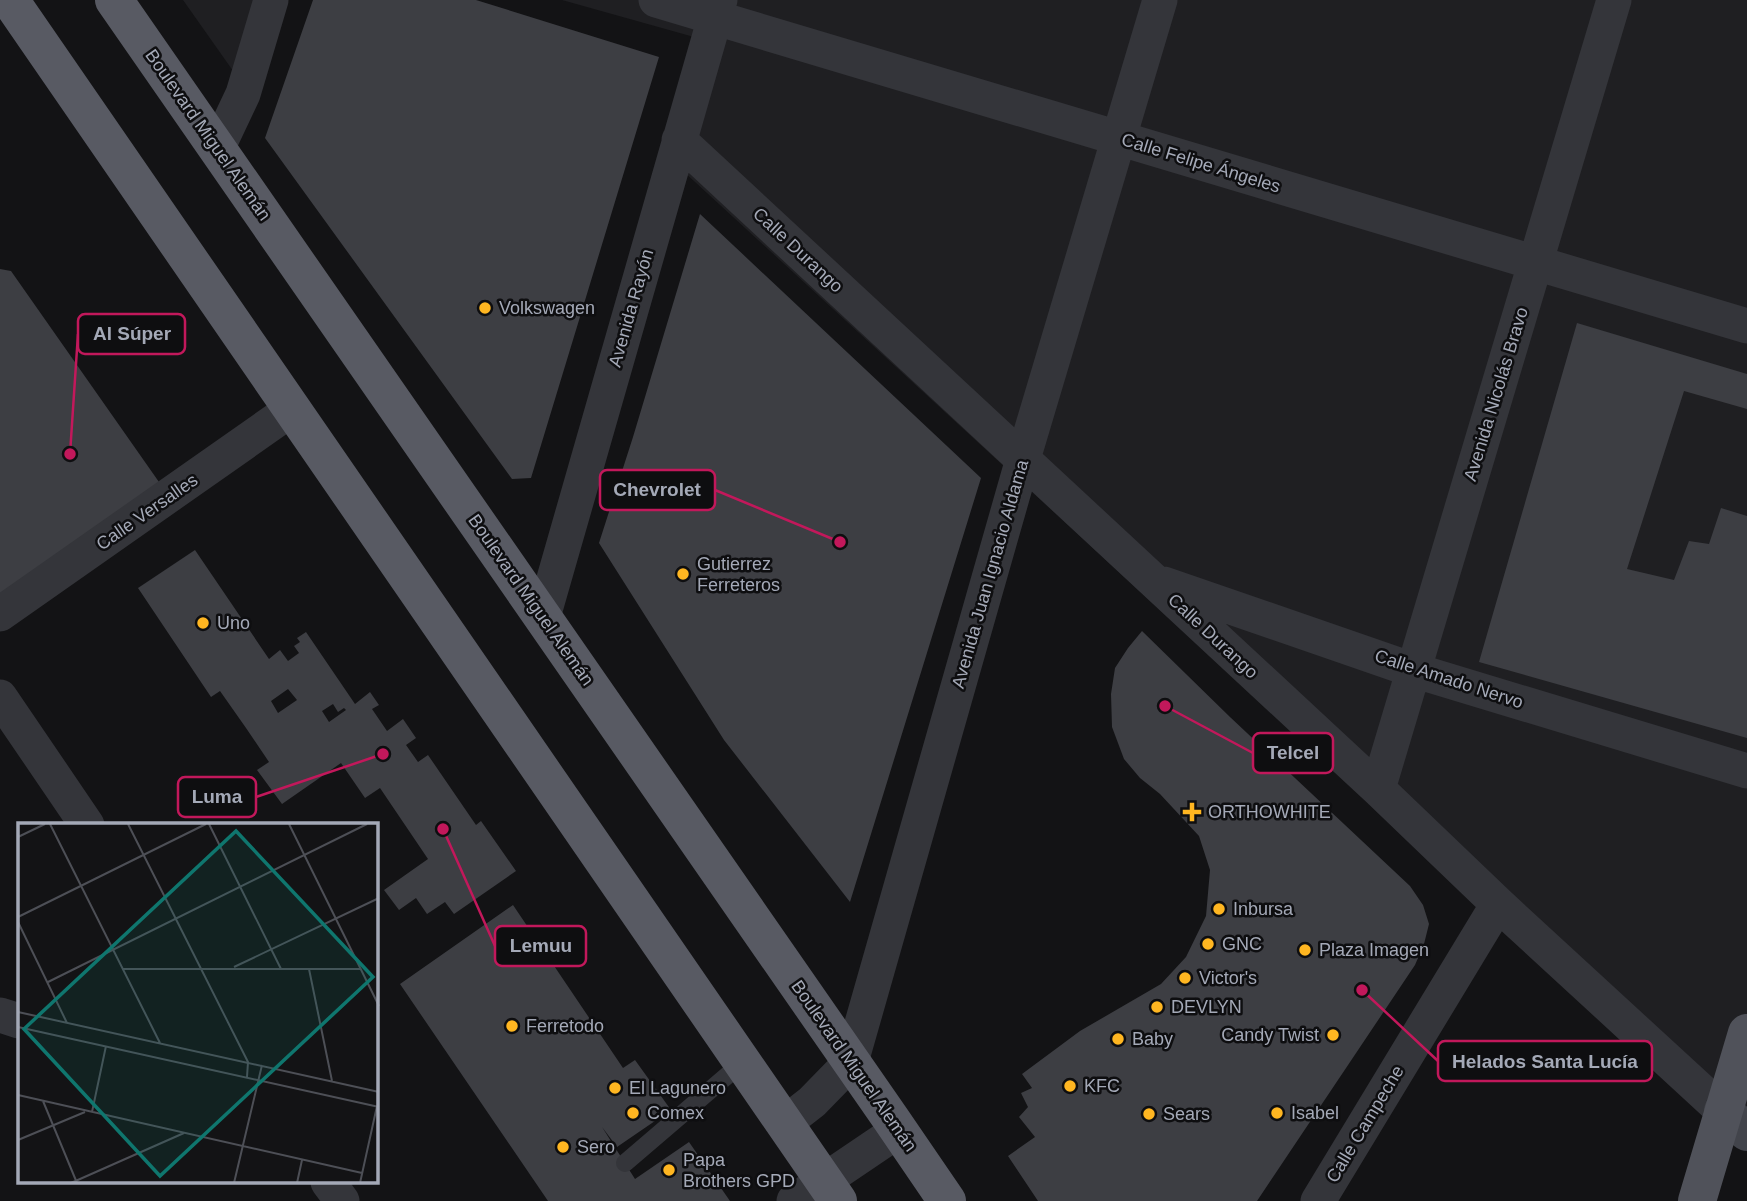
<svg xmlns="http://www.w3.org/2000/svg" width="1747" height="1201" viewBox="0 0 1747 1201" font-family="Helvetica,sans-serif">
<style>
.built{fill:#1f1f22}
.building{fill:#3d3e43;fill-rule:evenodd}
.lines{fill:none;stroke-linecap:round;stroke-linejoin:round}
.service{stroke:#34353a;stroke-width:18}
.minor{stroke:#34353a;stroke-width:35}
.secondary{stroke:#42444b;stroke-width:38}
.primary{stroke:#50525a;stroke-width:38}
.trunk{stroke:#585a63;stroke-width:38}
.poi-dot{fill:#ffb621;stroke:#0e0e10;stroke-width:2.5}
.labels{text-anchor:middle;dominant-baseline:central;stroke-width:5;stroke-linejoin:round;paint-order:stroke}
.street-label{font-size:18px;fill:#a4a9b7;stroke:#0e0e10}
.poi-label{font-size:18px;fill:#a4a9b7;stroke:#0e0e10;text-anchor:start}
.inset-road{fill:none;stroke:#4d4f56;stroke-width:2}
.view{fill:#0f766e;fill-opacity:0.15;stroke:#0f766e;stroke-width:3.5}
.inset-edge{fill:none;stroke:#a4a9b7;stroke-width:3.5}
.leader{fill:none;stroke:#c2185b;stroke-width:2.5}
.callout-dot{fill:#c2185b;stroke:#0e0e10;stroke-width:2.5}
.callout{fill:#0e0e10;stroke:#c2185b;stroke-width:2.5}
.callout-label{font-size:19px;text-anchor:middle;font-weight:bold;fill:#a4a9b7}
</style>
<rect width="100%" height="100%" fill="#131315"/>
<path class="built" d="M183 0H279L250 95Z
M562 0H1747V1150L682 170 719 44Z"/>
<path class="building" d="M313 0H476L659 57 531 478 512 479 265 138Z
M700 214 981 478 850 902 724 740 599 543 633 437Z
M0 269 11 271 166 492 0 608Z
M1577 323 1747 374V409L1684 391 1627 569 1674 580 1689 541 1709 544 1721 508 1747 516V738L1479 662Z
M195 550 269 659 280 650 288 661 299 653 294 646 300 642 297 638 306 632 355 704 370 692 379 705 372 709 387 731 403 719 416 738 406 745 418 762 428 755 476 825 481 821 516 871 454 914 445 902 427 914 416 898 399 910 384 890 428 859 380 788 365 798 341 763 282 804 257 770 269 762 246 728 220 691 211 697 138 588ZM288 689 297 700 278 713 271 701ZM333 704 338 712 344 708 346 710 329 722 322 711Z
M1142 631 1230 717 1410 886 1423 905 1429 924 1424 944 1415 965 1257 1201H1038L1008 1156 1035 1137 1019 1117 1028 1107 1021 1093 1032 1088 1022 1074 1080 1031 1161 984 1186 957 1206 916 1210 870 1199 836 1160 794 1140 778 1124 759 1112 727 1111 694 1115 668 1128 648Z
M513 905 623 1068 635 1060 671 1110 617 1147 602 1127 635 1179 689 1142 730 1201H548L400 984Z"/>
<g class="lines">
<path class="service" d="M625 1163 743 1062"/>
<path class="minor" d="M656 0 1747 326
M679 140 1378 789 1498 904 1723 1111
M217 149 243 94 271 0
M1164 584 1413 670 1747 771
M0 614 292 409
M543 617 720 0
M0 697 87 825
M1378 789 1614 0
M0 1015 19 1021
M785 1123 812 1102 851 1062 1023 459 1160 0
M328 1182 342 1201
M794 1201 899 1130
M1318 1201 1498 904"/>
<path class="secondary" d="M1723 1111 1747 1132"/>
<path class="primary" d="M1697 1201 1747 1033"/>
<path class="trunk" d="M10 0 838 1201
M114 0 891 1119 947 1201"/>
</g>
<g class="poi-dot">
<circle cx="485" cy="308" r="7"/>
<circle cx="683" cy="574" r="7"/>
<circle cx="203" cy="623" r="7"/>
<path d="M1188.5 801.5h7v7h7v7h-7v7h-7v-7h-7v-7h7z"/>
<circle cx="1219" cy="909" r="7"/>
<circle cx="1208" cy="944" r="7"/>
<circle cx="1305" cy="950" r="7"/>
<circle cx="1185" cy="978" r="7"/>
<circle cx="1157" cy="1007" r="7"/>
<circle cx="512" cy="1026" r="7"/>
<circle cx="1333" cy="1035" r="7"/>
<circle cx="1118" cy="1039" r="7"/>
<circle cx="1070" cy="1086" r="7"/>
<circle cx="615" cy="1088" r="7"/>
<circle cx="633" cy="1113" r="7"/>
<circle cx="1277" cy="1113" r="7"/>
<circle cx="1149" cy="1114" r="7"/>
<circle cx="563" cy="1147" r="7"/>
<circle cx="669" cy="1170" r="7"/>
</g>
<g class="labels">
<g class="street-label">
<text transform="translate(208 135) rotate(55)">Boulevard Miguel Alemán</text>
<text transform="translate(1201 163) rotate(17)">Calle Felipe Ángeles</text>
<text transform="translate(798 250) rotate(43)">Calle Durango</text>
<text transform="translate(631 308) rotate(-74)">Avenida Rayón</text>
<text transform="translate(1496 394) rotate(-73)">Avenida Nicolás Bravo</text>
<text transform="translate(147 512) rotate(-35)">Calle Versalles</text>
<text transform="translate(990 574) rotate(-74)">Avenida Juan Ignacio Aldama</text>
<text transform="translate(531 600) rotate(55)">Boulevard Miguel Alemán</text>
<text transform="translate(1213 636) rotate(43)">Calle Durango</text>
<text transform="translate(1449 679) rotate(18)">Calle Amado Nervo</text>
<text transform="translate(854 1066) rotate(55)">Boulevard Miguel Alemán</text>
<text transform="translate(1365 1124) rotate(-59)">Calle Campeche</text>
</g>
<g class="poi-label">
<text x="499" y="308">Volkswagen</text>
<text x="697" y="564">Gutierrez<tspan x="697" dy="21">Ferreteros</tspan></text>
<text x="217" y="623">Uno</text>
<text x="1208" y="812">ORTHOWHITE</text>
<text x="1233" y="909">Inbursa</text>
<text x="1222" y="944">GNC</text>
<text x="1319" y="950">Plaza Imagen</text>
<text x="1199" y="978">Victor's</text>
<text x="1171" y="1007">DEVLYN</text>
<text x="526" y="1026">Ferretodo</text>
<text x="1319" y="1035" text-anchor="end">Candy Twist</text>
<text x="1132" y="1039">Baby</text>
<text x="1084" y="1086">KFC</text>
<text x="629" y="1088">El Lagunero</text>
<text x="647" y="1113">Comex</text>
<text x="1291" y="1113">Isabel</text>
<text x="1163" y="1114">Sears</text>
<text x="577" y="1147">Sero</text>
<text x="683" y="1160">Papa<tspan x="683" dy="21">Brothers GPD</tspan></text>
</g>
</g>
<g transform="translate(18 823)">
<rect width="360" height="360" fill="#131315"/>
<path class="inset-road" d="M32 1 142 220M110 1 230 239 229 254M191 1 263 146M271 1 361 183M0 14 27 1M0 94 188 1M0 99 49 200M216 144 361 75M104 146H342M291 146 314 258M30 159 349 1M0 189 361 269M0 204 361 284M0 272 344 350M25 278 59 360M74 289 88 223M0 317 67 289M53 360 166 310M216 360 244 242M279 360 284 337M342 360 359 283"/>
<path class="view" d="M218 8 355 154 142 353 6 206Z"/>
<rect width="360" height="360" class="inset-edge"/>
</g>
<path class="leader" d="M70 454L78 334M840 542L715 490M1165 706L1253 753M383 754L256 797M443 829L495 946M1362 990L1438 1061"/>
<g class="callout-dot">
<circle cx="70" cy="454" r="7"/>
<circle cx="840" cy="542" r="7"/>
<circle cx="1165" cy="706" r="7"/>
<circle cx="383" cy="754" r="7"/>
<circle cx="443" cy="829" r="7"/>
<circle cx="1362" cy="990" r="7"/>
</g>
<g class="callout">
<rect x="78" y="314" width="107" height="40" rx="7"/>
<rect x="600" y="470" width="115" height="40" rx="7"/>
<rect x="1253" y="733" width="80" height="40" rx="7"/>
<rect x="178" y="777" width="78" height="40" rx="7"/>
<rect x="495" y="926" width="91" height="40" rx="7"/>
<rect x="1438" y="1041" width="214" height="40" rx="7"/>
</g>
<g class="callout-label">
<text x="132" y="340">Al Súper</text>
<text x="657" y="496">Chevrolet</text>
<text x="1293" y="759">Telcel</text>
<text x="217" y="803">Luma</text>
<text x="541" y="952">Lemuu</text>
<text x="1545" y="1068">Helados Santa Lucía</text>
</g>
</svg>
